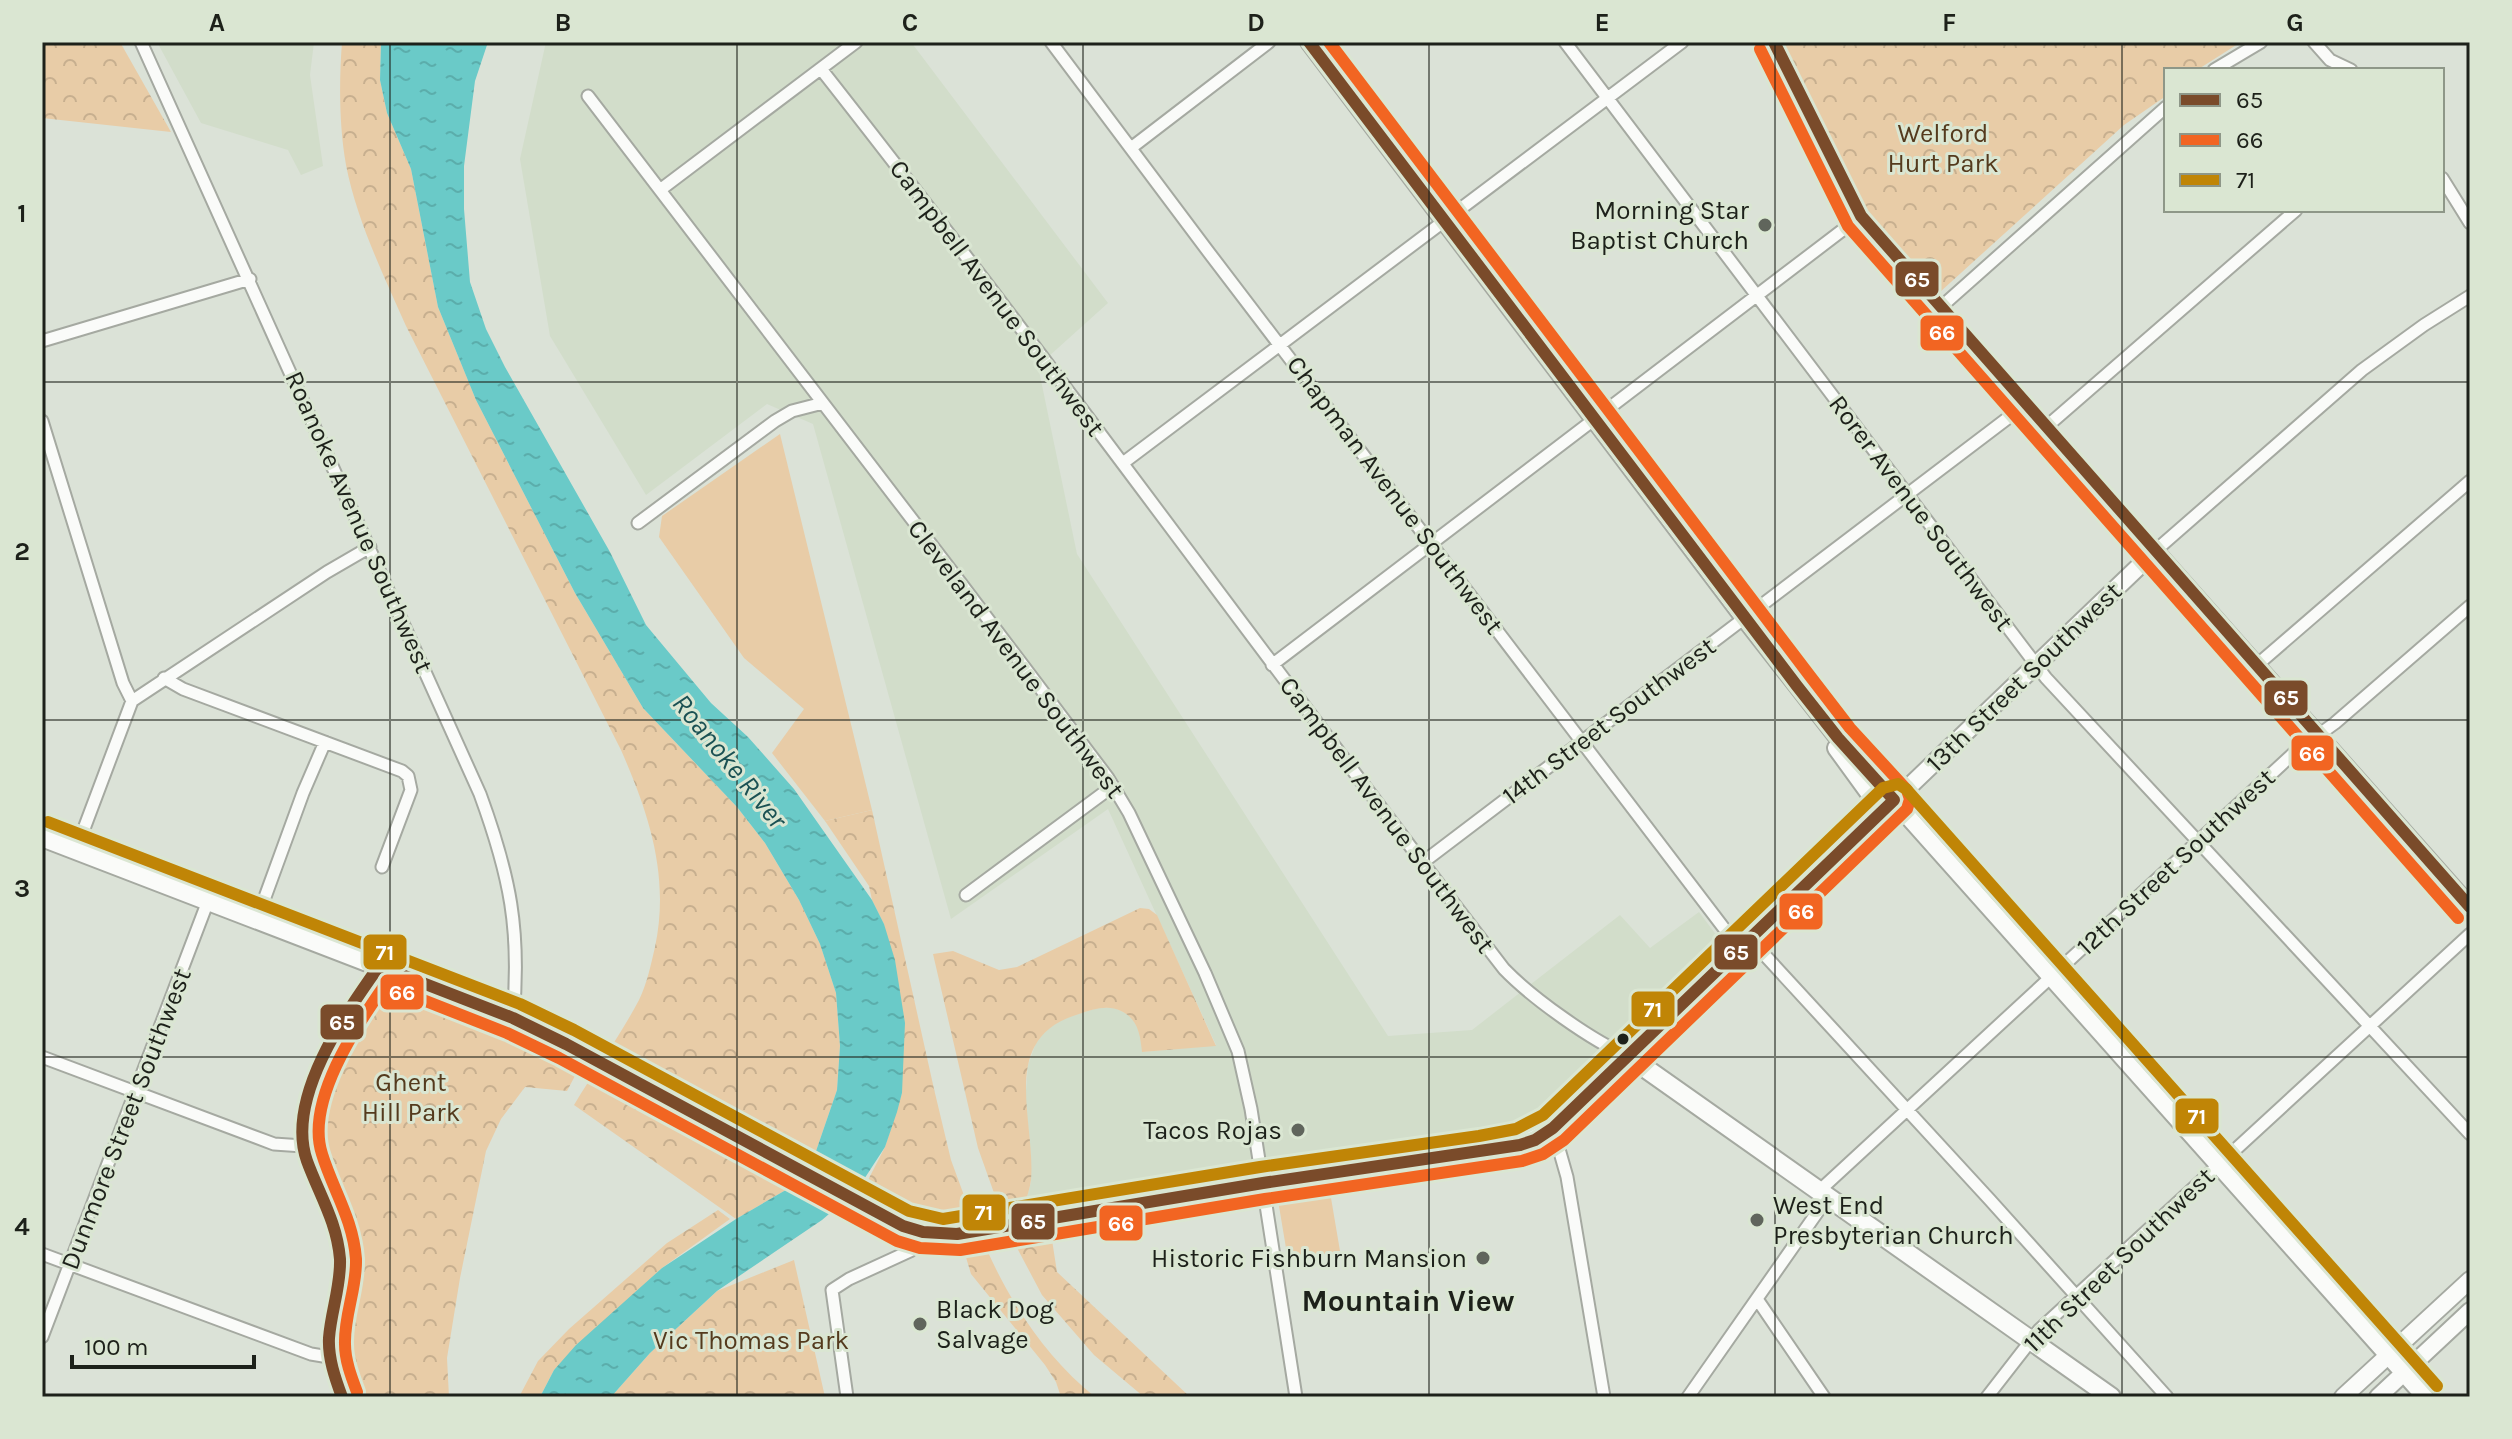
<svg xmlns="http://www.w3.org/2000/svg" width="2512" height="1439" viewBox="0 0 2512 1439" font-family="Karla,sans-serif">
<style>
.built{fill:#d2ddca}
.green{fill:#e8cca7}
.forest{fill:url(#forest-crowns)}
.water{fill:url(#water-ripples)}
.pier{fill:#dbe2d7}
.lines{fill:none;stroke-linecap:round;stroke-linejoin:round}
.street-casing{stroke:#a5a9a1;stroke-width:15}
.secondary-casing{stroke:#a5a9a1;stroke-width:20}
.primary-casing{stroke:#a5a9a1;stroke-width:22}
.street{stroke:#fafbf9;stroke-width:11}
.secondary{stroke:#fafbf9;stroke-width:16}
.primary{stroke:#fafbf9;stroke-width:18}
.bus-1-casing{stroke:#dae6d2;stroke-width:18}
.bus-2-casing{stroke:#dae6d2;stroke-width:18}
.bus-3-casing{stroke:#dae6d2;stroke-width:18}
.bus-1{stroke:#7a4b2a;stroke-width:12}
.bus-2{stroke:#f26522;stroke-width:12}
.bus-3{stroke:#c08506;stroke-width:12}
.grid{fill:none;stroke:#1d211a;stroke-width:2;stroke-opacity:0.55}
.poi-dot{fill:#60655c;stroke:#dae6d2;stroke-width:3}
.bus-dot{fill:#1d211a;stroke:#dae6d2;stroke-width:3}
.labels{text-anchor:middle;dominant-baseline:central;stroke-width:6;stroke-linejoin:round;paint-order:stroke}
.park-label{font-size:26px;fill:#543a1d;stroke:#dae6d2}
.poi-label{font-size:26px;fill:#1d211a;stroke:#dae6d2;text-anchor:end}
.street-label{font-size:26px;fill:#1d211a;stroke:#dae6d2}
.water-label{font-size:28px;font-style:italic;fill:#1a5153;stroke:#dae6d2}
.quarter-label{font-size:30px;font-weight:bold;fill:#1d211a;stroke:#dae6d2}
.line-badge{stroke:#dae6d2;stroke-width:3}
.badge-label{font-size:22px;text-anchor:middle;font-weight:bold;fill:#fff}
.neatline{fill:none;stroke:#1d211a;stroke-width:3}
.grid-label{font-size:26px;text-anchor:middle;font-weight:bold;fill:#1d211a}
</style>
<defs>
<pattern id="forest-crowns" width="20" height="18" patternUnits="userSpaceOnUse" patternTransform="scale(2)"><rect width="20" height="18" fill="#e8cca7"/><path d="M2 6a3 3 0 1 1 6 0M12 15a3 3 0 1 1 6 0" fill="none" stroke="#c7af8f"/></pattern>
<pattern id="water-ripples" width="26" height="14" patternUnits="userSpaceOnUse" patternTransform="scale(2)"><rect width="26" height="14" fill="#6acac8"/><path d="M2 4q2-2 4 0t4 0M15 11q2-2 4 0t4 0" fill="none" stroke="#5badab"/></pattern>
</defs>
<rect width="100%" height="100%" fill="#dbe2d7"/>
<path class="built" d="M157 42H314L310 75 323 166 301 175 288 150 201 123Z
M546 42H911L1108 303 1038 366 1077 554 1388 1036 1472 1030 1620 915 1650 948 1699 912 1723 944 1545 1113 1521 1126 1025 1204 1031 1182 1030 1143 1025 1102 1028 1065 1038 1037 1061 1019 1098 1008H1115L1131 1016 1140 1032 1143 1052 1216 1045 1108 809 951 919 813 424 767 404 646 495 550 336 520 159Z"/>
<path class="green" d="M780 434 872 810 825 821 772 753 804 709 744 658 659 537 662 516Z
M1330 1192 1340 1251 1288 1260 1278 1200Z"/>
<path class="forest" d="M42 42H120L171 132 42 118Z
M342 42H381L380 80 387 113 411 169 438 307 476 400 575 593 643 708 737 807 765 843 799 900 820 944 836 993 840 1046 837 1090 815 1154 791 1187 736 1219 574 1105C595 1070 620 1036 639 1000 647 984 651 964 655 947 670 876 649 814 621 750L406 326C383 274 357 221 346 165 339 125 339 82 342 42Z
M1774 42H2241L2197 70H2166V96L2124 125 1940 292 1861 216Z
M872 810 934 1089 951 1160 969 1209C925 1215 905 1203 867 1182L885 1147 902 1093 884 924 872 900 869 886 825 821Z
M1140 908 1149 909 1157 915 1216 1046 1142 1052C1140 1034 1138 1019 1121 1011 1107 1004 1092 1010 1079 1014 997 1038 1036 1119 1031 1180 1030 1188 1027 1196 1025 1204L999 1207 978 1148 933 954 953 951 999 970 1017 967Z
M381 986 518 1041 577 1072 567 1091 525 1087 501 1119 486 1151 460 1278 447 1358 449 1397H356L345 1371 343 1336 348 1300 349 1250 341 1208 315 1149 313 1134 318 1092 330 1056 365 1003Z
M718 1210 730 1219 662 1268 554 1370 540 1397H519L538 1361 569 1329 667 1243Z
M1052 1240 1057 1272 1190 1397H1144L1094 1355 1042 1295 1015 1244Z
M987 1250C1012 1306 1047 1358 1095 1397H1061L1056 1382 1045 1365 971 1274 965 1254Z
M794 1260 825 1397H611L650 1353 717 1291Z"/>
<path class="water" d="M381 42H488L475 81 464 166V209L470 282 486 329 505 367 610 552 646 625 711 703 748 737 794 789 872 900 884 924 895 960 905 1023 902 1093 897 1112 885 1147 857 1190 822 1220 717 1291 650 1353 611 1397H540L554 1370 576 1345 662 1268 736 1219 791 1187 815 1154 837 1090 840 1046 836 993 820 944 799 900 765 843 737 807 643 708 575 593 476 400 438 307 411 169 387 113 380 80Z"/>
<path class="pier" d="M806 1159 862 1190 838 1211 788 1184Z"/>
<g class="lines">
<defs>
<path id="street" d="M141 42 480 794C510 876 521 930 513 1018
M1051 42 1207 250 1739 948
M1565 42 2046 678 2470 1134
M1774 42 1861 216 2155 551 2362 370 2424 325 2470 296
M2314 42 2330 60 2351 70
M821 69C1054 365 1274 671 1504 969 1532 998 1592 1041 1628 1056
M2214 70 2261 42
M588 96 963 586 1108 778 1129 813 1205 973 1238 1051 1251 1109 1296 1397
M1131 148 1269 42
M2442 178 2470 223
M660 190 856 42
M1941 307 2166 107
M42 341 250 279
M42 421 123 683 132 701
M2045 428 2296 210
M1123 463 1682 42
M638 523 775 421 792 411 823 403
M1272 665 1861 216
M2257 665 2470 481
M164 678 183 689 402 771 408 776 411 790 382 867
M76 850 132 701 327 572 370 547
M1422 863 2025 405
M966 895 1113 786
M257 919 303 793 325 742
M1749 938 1990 1200 2167 1397
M42 1057 274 1144 303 1146
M1553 1128 1567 1177 1604 1397
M1819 1191 2295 752 2335 723 2470 606
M42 1254 311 1354 329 1357
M1757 1299 1824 1397
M42 1337 208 901
M342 1397C335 1378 328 1359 329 1338 331 1313 340 1290 340 1265 339 1219 322 1200 307 1161 302 1147 303 1133 305 1118 313 1056 344 1016 379 966
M847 1397 832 1290 849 1279 910 1251 918 1245 923 1232
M1688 1397 1828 1197
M1987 1397 2039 1330 2470 934"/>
<path id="secondary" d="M1309 42 1744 618 1838 738 2425 1397
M1836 748 1876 803V810L1868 821
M1628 1056 2155 551 2470 907
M2343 1397 2470 1280
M2378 1397 2470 1311"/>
<path id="primary" d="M42 837 513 1018 566 1044 886 1218 912 1230 943 1235 957 1234 1263 1183 1520 1145C1563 1129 1596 1088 1628 1056L2111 1397"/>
</defs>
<use href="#street" class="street-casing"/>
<use href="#secondary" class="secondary-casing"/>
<use href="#primary" class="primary-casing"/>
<use href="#street" class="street"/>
<use href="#secondary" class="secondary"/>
<use href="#primary" class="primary"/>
<defs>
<path id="bus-1" d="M1774 42 1861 216 2470 907
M342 1397C335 1378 328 1358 329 1338 331 1311 341 1286 340 1259 337 1222 319 1194 307 1161 285 1099 345 1014 379 966L513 1018 566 1044 903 1226 923 1232 957 1234 1263 1183 1520 1145 1535 1140 1553 1128 1894 800 1838 738 1797 686 1309 42"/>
<path id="bus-2" d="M1760 49 1848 226 2458 918
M357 1392C351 1376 345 1360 345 1344 344 1315 357 1288 356 1259 353 1219 333 1190 322 1154 305 1102 356 1026 385 985L507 1033 559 1058 897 1241 920 1248 960 1250 1265 1199 1522 1161 1543 1154 1564 1140 1907 809 1910 799 1907 790 1850 728 1810 676 1329 42"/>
<path id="bus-3" d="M48 822 520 1004 574 1030 909 1211 943 1219 1260 1167 1479 1136 1516 1129 1543 1115 1883 788 1898 784 1906 789 2437 1386"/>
</defs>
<use href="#bus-1" class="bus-1-casing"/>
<use href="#bus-2" class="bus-2-casing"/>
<use href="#bus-3" class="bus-3-casing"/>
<use href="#bus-1" class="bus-1"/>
<use href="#bus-2" class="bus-2"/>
<use href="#bus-3" class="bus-3"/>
</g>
<path class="grid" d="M390 42V1397M737 42V1397M1083 42V1397M1429 42V1397M1775 42V1397M2122 42V1397M42 382H2470M42 720H2470M42 1057H2470"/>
<g class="poi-dot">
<circle cx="1765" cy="225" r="8"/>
<circle cx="1298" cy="1130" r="8"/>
<circle cx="1757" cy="1220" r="8"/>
<circle cx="1483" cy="1258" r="8"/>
<circle cx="920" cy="1324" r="8"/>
</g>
<circle class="bus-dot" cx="1623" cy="1039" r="7"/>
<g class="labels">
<g class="park-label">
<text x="1943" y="133">Welford<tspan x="1943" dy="30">Hurt Park</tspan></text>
<text x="411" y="1082">Ghent<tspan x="411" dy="30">Hill Park</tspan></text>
<text x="751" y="1340">Vic Thomas Park</text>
</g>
<g class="poi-label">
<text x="1749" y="210">Morning Star<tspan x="1749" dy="30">Baptist Church</tspan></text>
<text x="1282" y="1130">Tacos Rojas</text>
<text x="1773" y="1205" text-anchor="start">West End<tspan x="1773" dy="30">Presbyterian Church</tspan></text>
<text x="1467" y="1258">Historic Fishburn Mansion</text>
<text x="936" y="1309" text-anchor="start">Black Dog<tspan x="936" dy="30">Salvage</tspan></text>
</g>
<g class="street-label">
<text transform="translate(997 298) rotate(53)">Campbell Avenue Southwest</text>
<text transform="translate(1395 495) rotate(53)">Chapman Avenue Southwest</text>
<text transform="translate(1921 513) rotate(53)">Rorer Avenue Southwest</text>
<text transform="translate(359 522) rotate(66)">Roanoke Avenue Southwest</text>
<text transform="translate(1016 659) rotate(53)">Cleveland Avenue Southwest</text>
<text transform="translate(2024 677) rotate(-44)">13th Street Southwest</text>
<text transform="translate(1609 721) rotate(-37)">14th Street Southwest</text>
<text transform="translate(1387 815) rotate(53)">Campbell Avenue Southwest</text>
<text transform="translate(2176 862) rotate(-43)">12th Street Southwest</text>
<text transform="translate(126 1119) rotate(-69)">Dunmore Street Southwest</text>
<text transform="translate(2119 1260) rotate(-44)">11th Street Southwest</text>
</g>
<g class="water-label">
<text transform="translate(730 761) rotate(51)">Roanoke River</text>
</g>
<g class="quarter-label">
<text x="1408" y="1301">Mountain View</text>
</g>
</g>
<g class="line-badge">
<rect x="1894" y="260" width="46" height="38" rx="8" fill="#7a4b2a"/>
<rect x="1919" y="314" width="46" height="38" rx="8" fill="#f26522"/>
<rect x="2263" y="679" width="46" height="38" rx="8" fill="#7a4b2a"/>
<rect x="2290" y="734" width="45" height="38" rx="8" fill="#f26522"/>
<rect x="1778" y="892" width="46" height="39" rx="8" fill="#f26522"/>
<rect x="362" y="933" width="46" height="38" rx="8" fill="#c08506"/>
<rect x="1713" y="933" width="46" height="38" rx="8" fill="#7a4b2a"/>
<rect x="379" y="973" width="46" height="38" rx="8" fill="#f26522"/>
<rect x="1630" y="990" width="46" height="38" rx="8" fill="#c08506"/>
<rect x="319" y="1003" width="46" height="38" rx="8" fill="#7a4b2a"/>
<rect x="2174" y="1097" width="46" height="38" rx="8" fill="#c08506"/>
<rect x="961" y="1193" width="46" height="39" rx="8" fill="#c08506"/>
<rect x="1010" y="1202" width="46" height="39" rx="8" fill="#7a4b2a"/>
<rect x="1098" y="1204" width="46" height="38" rx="8" fill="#f26522"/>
</g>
<g class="badge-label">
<text x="1917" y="287">65</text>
<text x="1942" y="340">66</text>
<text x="2286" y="705">65</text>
<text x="2312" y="761">66</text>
<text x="1801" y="919">66</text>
<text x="385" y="960">71</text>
<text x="1736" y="960">65</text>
<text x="402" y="1000">66</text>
<text x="1653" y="1017">71</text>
<text x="342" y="1030">65</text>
<text x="2197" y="1124">71</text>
<text x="984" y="1220">71</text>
<text x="1033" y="1229">65</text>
<text x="1121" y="1231">66</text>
</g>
<rect width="2512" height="1439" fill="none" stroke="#dae6d2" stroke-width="88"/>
<rect x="2164" y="68" width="280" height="144" fill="#dae6d2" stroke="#8e9788" stroke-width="2"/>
<rect x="2180" y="94" width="40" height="12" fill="#7a4b2a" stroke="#8e9788" stroke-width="2"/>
<text x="2236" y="108" font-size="24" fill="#1d211a">65</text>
<rect x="2180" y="134" width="40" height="12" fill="#f26522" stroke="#8e9788" stroke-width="2"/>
<text x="2236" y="148" font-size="24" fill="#1d211a">66</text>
<rect x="2180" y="174" width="40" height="12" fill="#c08506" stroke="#8e9788" stroke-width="2"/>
<text x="2236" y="188" font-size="24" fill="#1d211a">71</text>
<path d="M72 1355v12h182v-12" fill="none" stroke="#1d211a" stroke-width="4"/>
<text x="84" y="1355" font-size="24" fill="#1d211a" stroke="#dae6d2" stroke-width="6" paint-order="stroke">100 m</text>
<rect x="44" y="44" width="2424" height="1351" class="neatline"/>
<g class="grid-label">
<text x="217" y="31">A</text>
<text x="563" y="31">B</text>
<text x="910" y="31">C</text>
<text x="1256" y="31">D</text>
<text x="1602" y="31">E</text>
<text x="1949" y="31">F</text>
<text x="2295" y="31">G</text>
<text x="22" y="222">1</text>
<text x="22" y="560">2</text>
<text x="22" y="897">3</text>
<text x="22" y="1235">4</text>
</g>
</svg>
